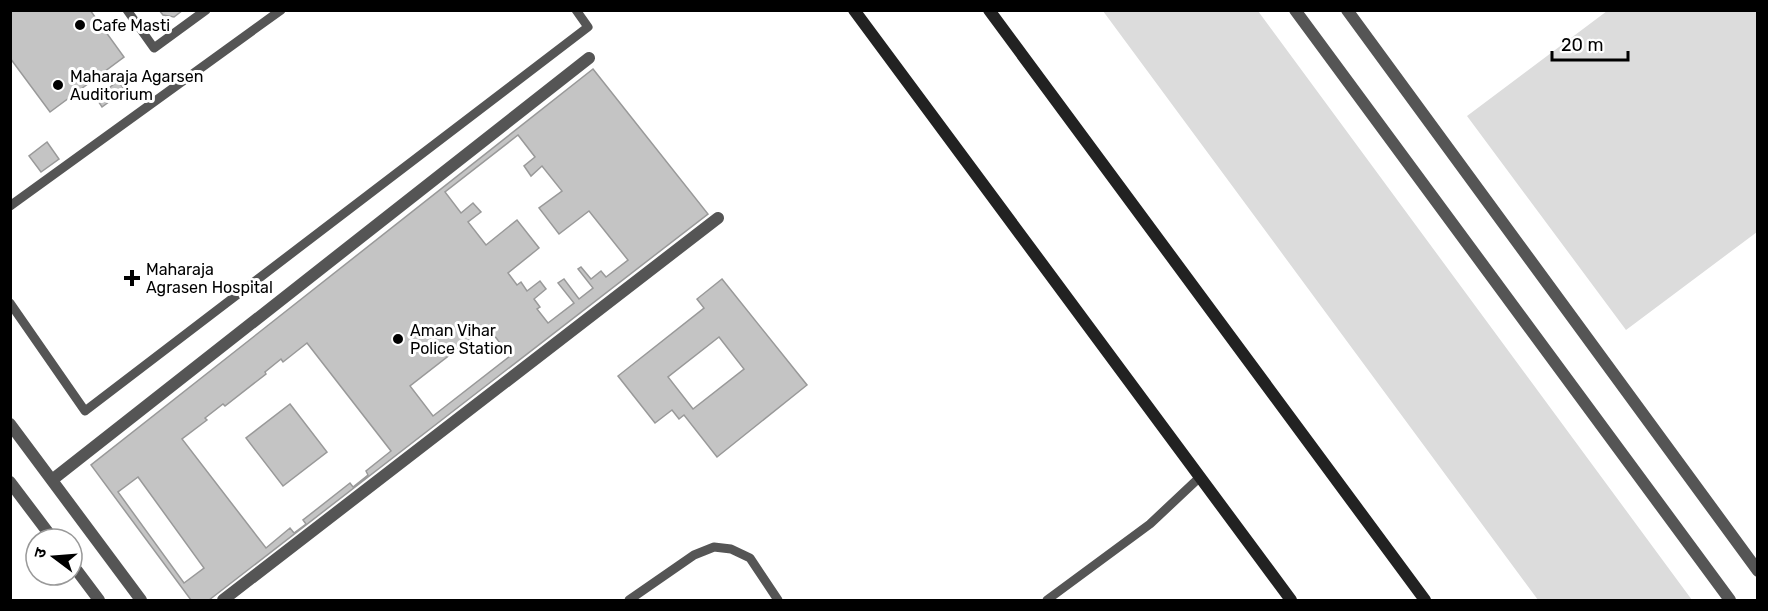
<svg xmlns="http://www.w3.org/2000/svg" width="1768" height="611" viewBox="0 0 1768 611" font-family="Rubik,'Noto Sans Devanagari',sans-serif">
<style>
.green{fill:#dcdcdc}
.building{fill:#c4c4c4;stroke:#999;stroke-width:1.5;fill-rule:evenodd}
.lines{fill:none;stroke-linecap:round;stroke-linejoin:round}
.lane{stroke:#555;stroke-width:9}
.street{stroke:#555;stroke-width:12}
.secondary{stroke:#222;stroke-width:12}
.poi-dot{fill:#000;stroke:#fff;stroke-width:2}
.labels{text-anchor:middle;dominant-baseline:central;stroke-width:6;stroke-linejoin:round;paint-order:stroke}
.poi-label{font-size:16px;fill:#000;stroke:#fff;text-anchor:start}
</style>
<rect width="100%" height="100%" fill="#fff"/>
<path class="green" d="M1103 11H1258L1692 600H1538Z
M1607 11H1757V232L1626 330 1467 116Z"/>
<path class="building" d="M10 10H90L124 57 50 112 10 58Z
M159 10H183L174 17 163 15Z
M593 69 708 214 209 600H191L91 465Z
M118 81 125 90 102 107 96 98Z
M518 135 535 157 524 166 531 176 542 166 562 191 539 208 559 234 589 211 628 260 606 277 601 271 591 279 581 267 578 269 593 288 579 299 564 279 558 283 574 303 548 323 537 309 540 307 534 299 546 289 540 281 527 291 521 282 517 285 508 273 539 248 517 220 486 245 468 222 481 212 473 203 461 213 445 192Z
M47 142 59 159 41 172 29 156Z
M722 279 807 385 717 457 684 415 679 419 672 410 655 423 618 376 704 308 697 299ZM719 337 744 369 693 409 668 377Z
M487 326 510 356 433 416 410 386Z
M307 343 391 451 366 471 368 475 353 487 350 483 303 520 306 524 294 533 290 528 266 548 182 439 207 420 205 418 223 404 225 406 266 374 265 372 281 359 283 362ZM290 404 327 452 283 486 246 438Z
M138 477 204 568 184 583 118 492Z"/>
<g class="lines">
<path class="lane" d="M127 10 154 48 206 10
M10 206 281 10
M10 303 85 411 588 27 576 10
M629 600 694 555 714 547 731 549 750 558 778 600
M1047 600 1150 524 1200 477"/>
<path class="street" d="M1295 10 1730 600
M1347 10 1758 571
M10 424 141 600
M52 480 589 58
M10 482 53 539
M72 564 99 600
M223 600 718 218"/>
<path class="secondary" d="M854 10 1291 600
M989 10 1425 600"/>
</g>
<g class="poi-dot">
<circle cx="80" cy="25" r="6"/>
<circle cx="58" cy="85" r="6"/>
<path d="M129 269h6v6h6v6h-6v6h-6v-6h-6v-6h6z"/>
<circle cx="398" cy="339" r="6"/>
</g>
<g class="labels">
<g class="poi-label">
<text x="92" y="25">Cafe Masti</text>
<text x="70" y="76">Maharaja Agarsen<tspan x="70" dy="18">Auditorium</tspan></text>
<text x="146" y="269">Maharaja<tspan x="146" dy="18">Agrasen Hospital</tspan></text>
<text x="410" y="330">Aman Vihar<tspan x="410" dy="18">Police Station</tspan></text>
</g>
</g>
<rect width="1768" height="611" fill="none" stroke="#000000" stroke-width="24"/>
<g transform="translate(54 557) rotate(286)"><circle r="28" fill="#ffffff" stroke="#999999" stroke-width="1.5"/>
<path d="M0-4.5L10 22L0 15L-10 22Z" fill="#000000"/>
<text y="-9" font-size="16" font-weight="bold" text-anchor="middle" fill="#000000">उ</text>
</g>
<path d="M1552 51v9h76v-9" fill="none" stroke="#000000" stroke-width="3"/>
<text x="1561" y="51" font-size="18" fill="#000000" stroke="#ffffff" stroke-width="4.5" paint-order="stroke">20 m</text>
</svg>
